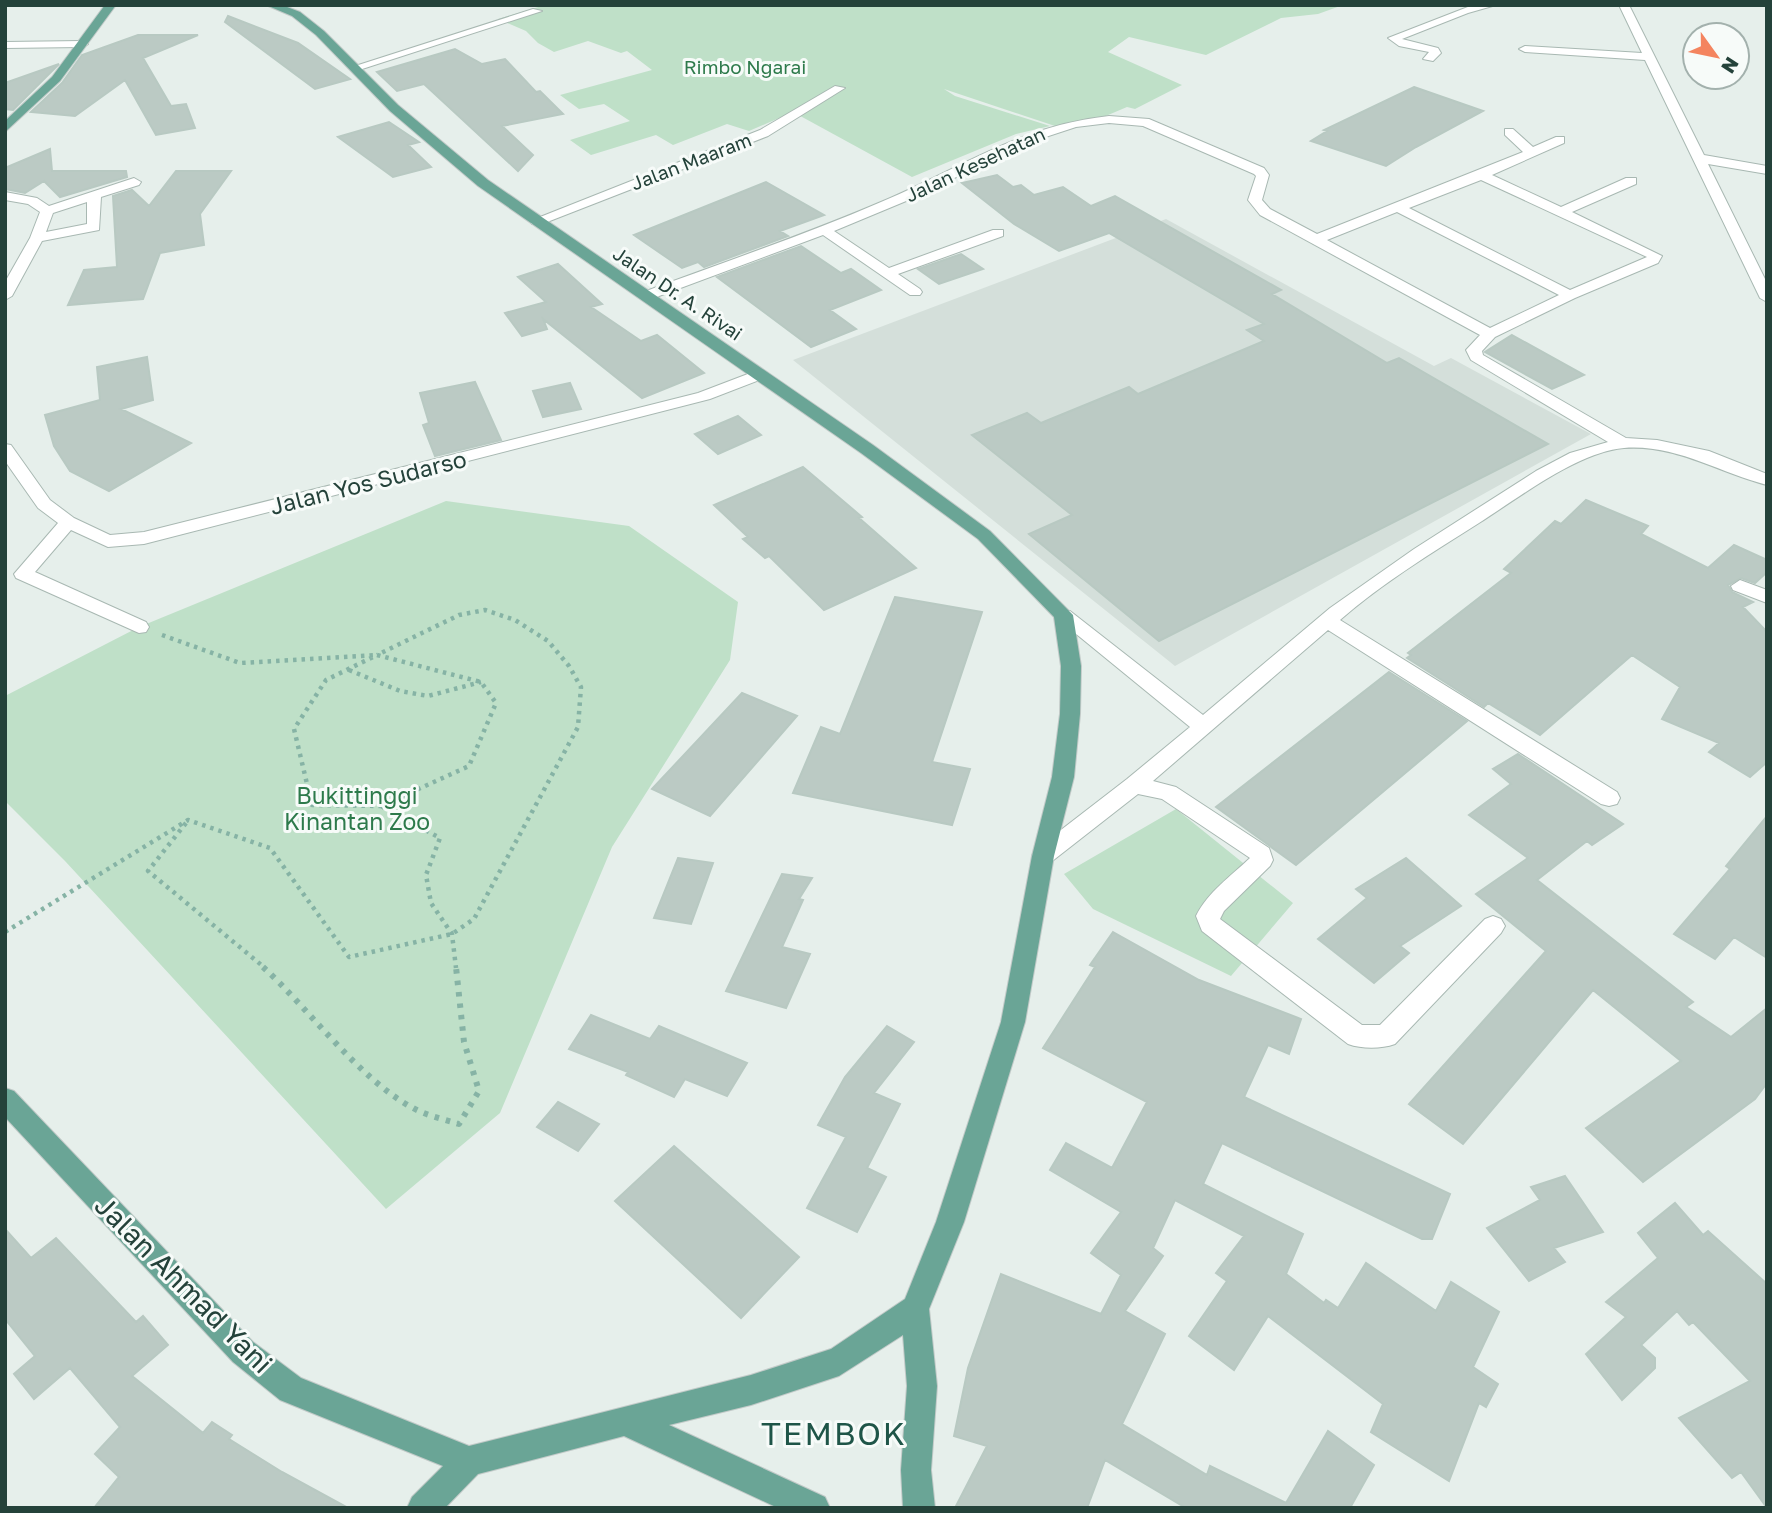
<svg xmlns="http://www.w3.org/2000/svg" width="1772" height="1513" viewBox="0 0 1772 1513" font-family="'Golos Text',sans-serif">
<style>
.built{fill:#d4dfda}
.green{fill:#bfe0c8}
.building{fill:#bbcac4;stroke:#b8c9c2;stroke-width:2}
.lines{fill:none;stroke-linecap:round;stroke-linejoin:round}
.minor-casing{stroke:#a8b8b2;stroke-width:2}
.major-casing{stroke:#c2cac8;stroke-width:2}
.path-far1{stroke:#86b3a5;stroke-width:4.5;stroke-dasharray:3.5 5;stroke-linecap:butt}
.path{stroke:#86b3a5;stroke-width:6;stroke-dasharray:4.5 7;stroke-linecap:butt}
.minor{fill:#fff;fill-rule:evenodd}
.major{fill:#6aa596;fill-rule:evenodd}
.labels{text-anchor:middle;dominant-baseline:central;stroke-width:6;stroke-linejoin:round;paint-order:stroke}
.far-park-label{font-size:19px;fill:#2d7a4b;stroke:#f7fbf9}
.far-street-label{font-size:19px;fill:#24423a;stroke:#f7fbf9}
.street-label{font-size:23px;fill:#24423a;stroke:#f7fbf9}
.park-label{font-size:23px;fill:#2d7a4b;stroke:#f7fbf9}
.near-street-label{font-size:28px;fill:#24423a;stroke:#f7fbf9}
.near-quarter-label{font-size:32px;letter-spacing:2px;fill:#1f5548;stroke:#f7fbf9}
</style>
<rect width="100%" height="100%" fill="#e6efeb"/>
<path class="built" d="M1166 219 1434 366 1451 358 1591 434 1175 666 793 360Z"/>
<path class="green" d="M545 5H1343L1318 14 1281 18 1206 55 1129 37 1108 52 1182 85 1135 109 1127 107 1101 118 1055 126 944 89 955 96 1050 126 1016 134 912 177 793 112 749 131 727 124 673 145 656 135 591 155 570 140 630 121 604 104 579 109 560 95 652 70 627 51 621 53 588 41 554 52 538 43 526 31 498 19Z
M446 501 629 526 738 602 730 660 612 847 500 1113 386 1209 65 861 5 801V696L139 627Z
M1176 809 1293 903 1231 976 1093 909 1064 874Z"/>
<path class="building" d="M228 16 298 43 350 79 315 89 225 22Z
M138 35H198L143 58 171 106 186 104 195 128 156 135 125 80 75 116 31 112 62 83 82 55Z
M455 49 482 64 505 59 536 92 540 91 563 114 502 126 533 155 518 171 424 84 397 91 377 72Z
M59 64 13 110 5 109V83Z
M1414 87 1483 111 1416 147 1386 166 1311 141 1327 131 1324 130Z
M389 122 419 142 408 145 431 167 393 177 338 137Z
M50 149 52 171H126L127 177 60 197 44 181 25 193 5 189V168Z
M176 171H231L200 214 204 245 160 253 143 299 68 305 84 270 117 267 113 196 132 190 149 206Z
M997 175 1013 187 1021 185 1034 195 1063 187 1091 206 1115 196 1281 290 1272 294 1387 363 1399 358 1548 444 1159 641 1029 534 1072 515 972 435 1027 413 1041 423 1129 387 1138 394 1264 341 1247 330 1264 324 1109 233 1059 251 1014 224 962 183Z
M766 182 824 215 780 231 788 236 704 267 698 262 682 268 634 235Z
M801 246 841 273 851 269 881 290 830 310 856 329 811 347 717 277Z
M961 254 983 269 939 284 918 269Z
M558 264 602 304 591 307 641 341 657 335 704 373 642 398 543 319 547 329 522 336 505 313 546 302 518 277Z
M1512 335 1584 375 1552 389 1485 352Z
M147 357 153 400 121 409 191 443 109 491 70 471 54 446 45 415 100 400 97 367Z
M475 382 501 440 435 456 423 425 429 423 420 393Z
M570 383 581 409 543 417 533 391Z
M738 416 761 435 718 454 695 434Z
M803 467 862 517 859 518 916 568 824 610 769 556 765 558 743 539 748 537 714 505Z
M1586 500 1648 526 1641 534 1708 568 1734 545 1767 560V572L1755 583 1741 578 1728 585 1732 592 1753 602 1743 607 1767 632V762L1750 777 1709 752 1719 743 1662 719 1680 687 1632 655 1540 735 1488 703 1484 707 1407 658 1411 655 1408 653 1511 573 1504 569 1555 521 1561 524Z
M895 597 982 612 932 762 970 769 952 825 793 793 821 727 840 734Z
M1389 672 1467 721 1296 865 1216 807Z
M742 693 797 716 710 816 652 789Z
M1518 754 1623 824 1592 845 1587 841 1537 880 1693 1002 1686 1007 1731 1037 1767 1008V1083L1755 1099 1643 1182 1586 1128 1681 1061 1593 990 1463 1144 1409 1104 1546 951 1476 894 1528 858 1469 815 1511 784 1493 769Z
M1767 816V958L1734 937 1715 959 1674 934 1730 869 1726 866Z
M678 858 713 863 691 924 654 918Z
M1406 858 1461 906 1400 946 1409 953 1374 983 1318 939 1367 898 1356 889Z
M782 874 812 878 799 899 803 900 782 947 810 954 786 1008 726 991Z
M1113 932 1199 980 1301 1019 1289 1054 1268 1045 1244 1097 1450 1194 1432 1239H1422L1222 1143 1203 1184 1303 1234 1286 1274 1324 1303 1326 1300 1338 1308 1366 1263 1436 1311 1451 1282 1499 1312 1473 1367 1498 1384 1486 1407 1479 1403 1449 1481 1371 1432 1383 1404 1268 1316 1234 1370 1189 1336 1227 1281 1216 1273 1244 1236 1175 1200 1153 1248 1163 1256 1125 1311 1165 1334 1122 1424 1207 1475 1210 1466 1286 1503 1328 1431 1374 1465 1350 1508H1186L1105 1460 1087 1508H955L987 1446 954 1436 968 1368 1001 1274 1101 1314 1121 1275 1091 1253 1121 1212 1050 1170 1066 1143 1112 1168 1147 1102 1043 1048 1095 967 1090 965Z
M591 1015 650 1039 659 1026 747 1063 727 1096 685 1079 674 1097 626 1075 628 1072 569 1049Z
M887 1026 914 1042 874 1093 900 1104 867 1168 886 1177 857 1232 807 1208 846 1137 818 1125 845 1077Z
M558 1102 599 1124 578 1151 537 1127Z
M674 1146 799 1257 741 1318 615 1201Z
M1565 1176 1603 1232 1554 1248 1565 1262 1529 1281 1487 1228 1540 1200 1531 1187Z
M1675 1203 1703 1235 1708 1231 1767 1284V1508L1741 1472 1732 1478 1679 1418 1750 1381 1693 1322 1689 1325 1677 1311 1641 1345 1655 1358V1368L1622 1400 1586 1354 1626 1317 1606 1302 1658 1258 1638 1233Z
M5 1229 31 1258 56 1238 136 1322 143 1316 168 1345 132 1376 203 1433 212 1422 232 1435 229 1439 282 1472 348 1508H94L119 1477 95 1454 120 1427 70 1368 34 1399 14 1374 35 1356 5 1319Z"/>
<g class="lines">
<defs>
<path id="minor" d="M1473 5H1496L1468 13 1402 39 1438 48 1441 53 1433 61 1423 59 1429 52 1399 46 1388 38Z
M1619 5H1629L1704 155 1767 166V174L1708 164 1767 283V302L1760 298 1645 60 1525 52 1519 49 1525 46 1642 53Z
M533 9 542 11 359 70 349 68Z
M5 42 82 41 88 44 82 47 5 48Z
M835 86 845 88 768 136 542 224H532L530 221 760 130Z
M1109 116 1149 119 1264 168 1269 175 1262 200 1270 209 1317 234 1523 152 1505 135V129H1513L1533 147 1556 137H1564V143L1492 175 1561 207 1626 178H1636V184L1572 212 1662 256 1658 263 1575 298 1495 337 1482 351 1483 355 1626 438 1657 440 1709 451 1767 474V485C1719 473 1676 444 1624 448 1578 452 1518 498 1479 523 1432 553 1382 583 1340 620L1617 792 1620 798 1617 804 1609 806 1601 804 1328 630 1153 781 1176 787 1269 848 1273 860 1270 866 1224 911 1220 919 1362 1025H1380L1485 919 1493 916 1501 919 1505 926 1501 933 1395 1044C1381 1049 1362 1049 1348 1044L1202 931 1196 916C1208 892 1231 876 1250 858L1162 799 1138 794 1051 862 1043 865 1035 862 1032 856 1035 850 1127 779 1190 727 1053 615 1056 611H1070L1203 715 1330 608 1414 549 1536 471 1570 453 1608 442 1471 360 1466 350 1480 335 1260 215 1248 200 1256 176 1254 174 1143 126 1109 123 1076 127 1015 147 923 194 834 231 889 268 993 230H1003V236L898 274 920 289 922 292 920 295H910L823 235 651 299H641L639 296 641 293C721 263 802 236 881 202 962 168 1018 126 1109 116ZM1481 180 1647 257 1570 290 1409 208ZM1397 212 1559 295 1490 328 1327 240Z
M134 178 141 182 139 185 101 197 99 230 42 241 12 296 5 300V282L30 238 40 212 28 204 5 200V192L37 198 49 206ZM87 202V224L46 232 53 213Z
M761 369 769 374 767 377 710 399 144 544 108 547 71 530 35 572 146 622 149 627 146 632 139 633 16 578 14 574 58 523 38 508 5 461V444L11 445 50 500 74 518 110 535 144 532 698 393Z
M1740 580 1767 590V603L1733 590 1731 586Z"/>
<path id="major" d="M105 5H116L60 81 5 132V121L52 77Z
M266 5H282L300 12 324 31 398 105 488 180 873 445 990 531 1073 615 1081 666 1080 714 1074 777 1054 856 1025 1022 964 1222 929 1309 937 1386 931 1470 935 1508H903L901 1470 907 1386 903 1335 839 1376 751 1405 669 1425 825 1497 830 1508H778L624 1436 478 1474 445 1508H407L412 1497 443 1466 280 1400 233 1362 5 1117V1088L14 1091 253 1342 301 1378 469 1446 751 1375 831 1349 905 1299 936 1222 1001 1022 1032 856 1052 777 1060 714 1061 666 1054 617 978 539 861 453 478 186 390 111 316 35 292 16Z"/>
</defs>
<use href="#minor" class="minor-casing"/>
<use href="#major" class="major-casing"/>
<path class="path-far1" d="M162 635 240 663 377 655
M377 655 481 682 496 703 469 766 381 806 312 805 294 729 326 680Z
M349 670 400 691 428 696 481 682
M381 806 440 838 426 875 431 903 452 934 456 968
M186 823 148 871 265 968
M5 932 188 820 270 848 349 957 452 934 474 919 578 727 581 687 569 666 548 641 515 620 485 610 459 615 377 655"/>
<path class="path" d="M263 967C309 1009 360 1080 413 1108 427 1116 444 1119 459 1124L479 1091 464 1042 456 967"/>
<use href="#minor" class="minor"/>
<use href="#major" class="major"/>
</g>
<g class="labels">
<g class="far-park-label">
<text x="745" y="66">Rimbo Ngarai</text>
</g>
<g class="far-street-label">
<text transform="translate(691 161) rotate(-21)">Jalan Maaram</text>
<text transform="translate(975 164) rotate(-25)">Jalan Kesehatan</text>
<text transform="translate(678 293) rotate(34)">Jalan Dr. A. Rivai</text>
</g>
<g class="street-label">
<text transform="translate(368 482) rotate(-14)">Jalan Yos Sudarso</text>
</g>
<g class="park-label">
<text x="357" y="795">Bukittinggi<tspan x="357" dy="26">Kinantan Zoo</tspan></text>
</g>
<g class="near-street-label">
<text transform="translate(184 1284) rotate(45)">Jalan Ahmad Yani</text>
</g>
<g class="near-quarter-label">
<text x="834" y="1433">TEMBOK</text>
</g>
</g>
<rect width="1772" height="1513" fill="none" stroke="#24423a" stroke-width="14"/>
<g transform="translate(1716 56) rotate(123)"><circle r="33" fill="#f7fbf9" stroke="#a3b1ad" stroke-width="2"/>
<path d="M0-5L12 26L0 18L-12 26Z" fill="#f4845f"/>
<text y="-10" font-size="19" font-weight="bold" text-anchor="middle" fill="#24423a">N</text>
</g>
</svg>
